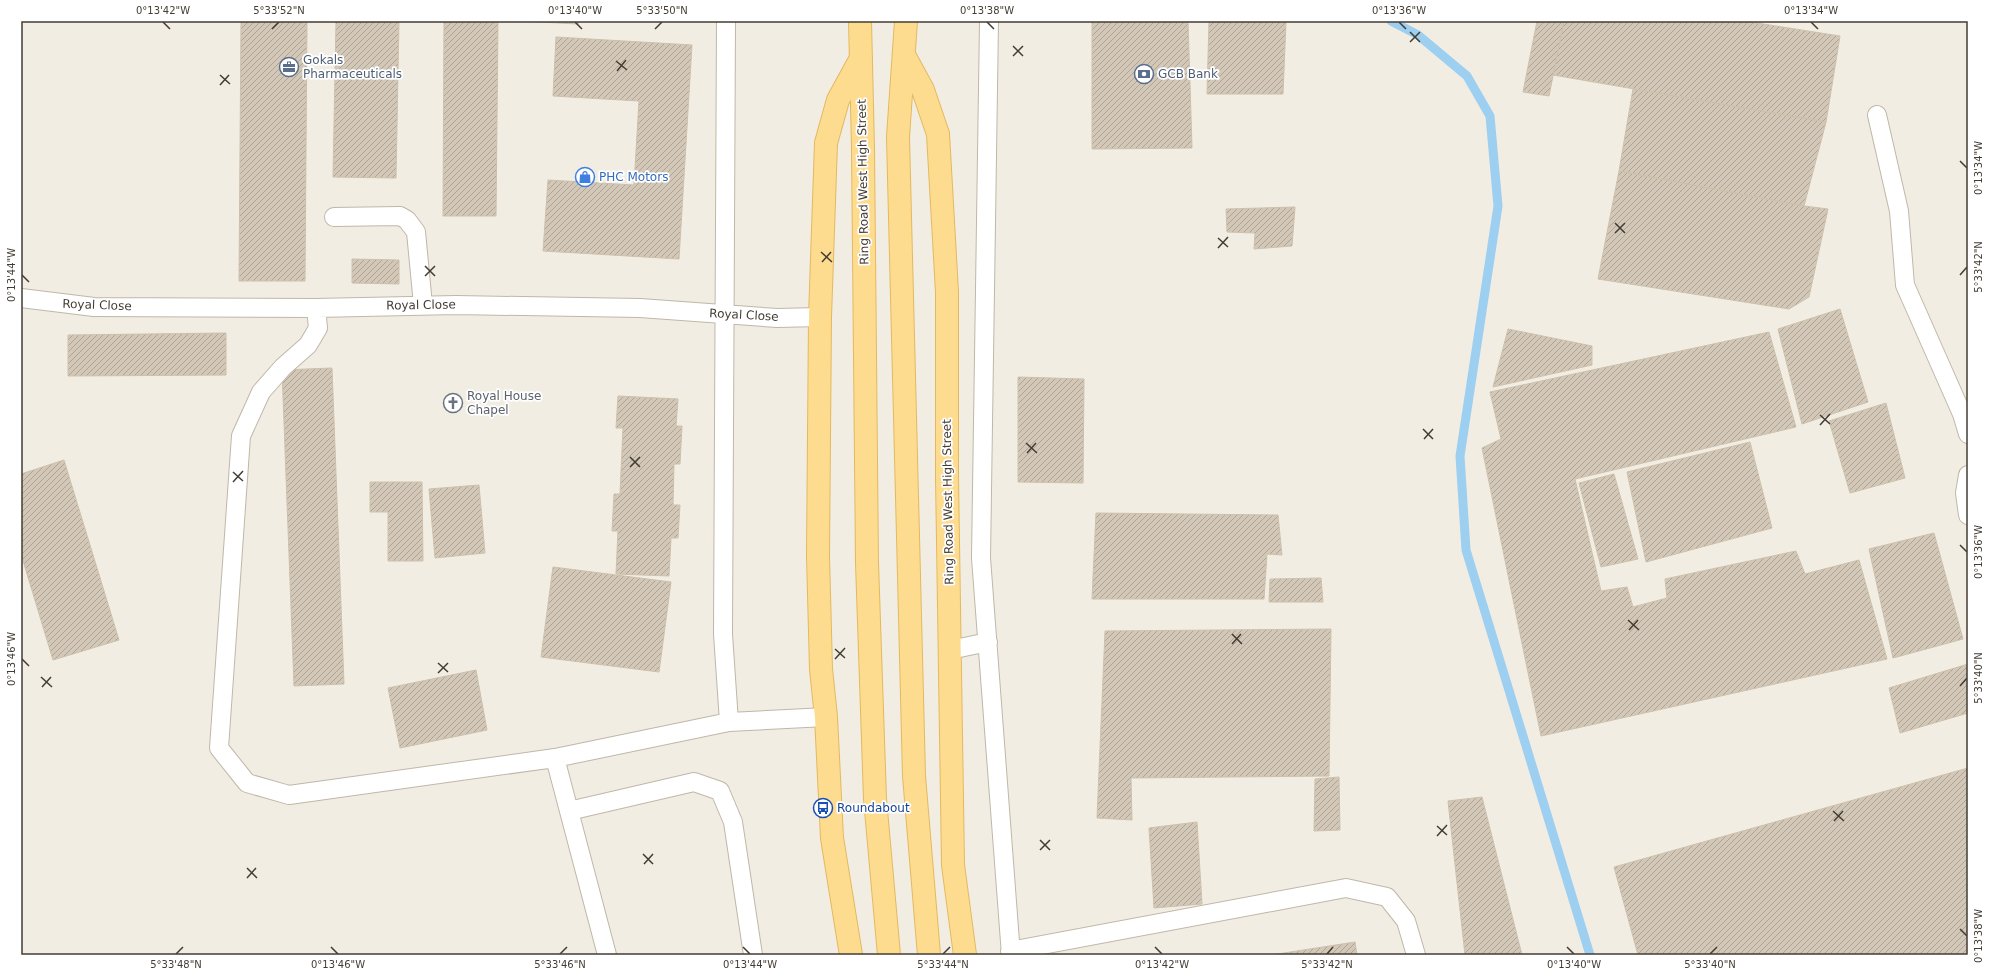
<svg xmlns="http://www.w3.org/2000/svg" width="1989" height="976" viewBox="0 0 1989 976" font-family="'DejaVu Sans',sans-serif">
<style>
.lines{fill:none;stroke-linecap:round;stroke-linejoin:round}
.stream{stroke:#9dcff0;stroke-width:9}
.building{fill:url(#building-hatch);stroke:#cec0ab}
.service-casing{stroke:#c0b7a8;stroke-width:20}
.primary-casing{stroke:#e3b95f;stroke-width:24}
.service{stroke:#fff;stroke-width:18}
.primary{stroke:#fedc8f;stroke-width:22}
.ticks{fill:none;stroke:#433c33;stroke-width:1.5}
.labels{text-anchor:middle;dominant-baseline:central;stroke-width:3.5;stroke-linejoin:round;paint-order:stroke}
.service-label{font-size:12px;fill:#4e5e75;stroke:#fff;text-anchor:start}
.shop-label{font-size:12px;fill:#366cbe;stroke:#fff;text-anchor:start}
.street-label{font-size:12px;fill:#433c33;stroke:#fff}
.worship-label{font-size:12px;fill:#5b616d;stroke:#fff;text-anchor:start}
.transit-label{font-size:12px;fill:#164399;stroke:#fff;text-anchor:start}
.neatline{fill:none;stroke:#433c33;stroke-width:1.5}
.ticks-label{font-size:10px;text-anchor:middle;fill:#433c33}
</style>
<defs>
<pattern id="building-hatch" width="6" height="6" patternUnits="userSpaceOnUse"><rect width="6" height="6" fill="#d3c8b8"/><path d="M-1 1l2-2M0 6l6-6M5 7l2-2" fill="none" stroke="#ada496"/></pattern>
</defs>
<rect width="100%" height="100%" fill="#f1ede3"/>
<g class="lines">
<path class="stream" d="M1391 21 1418 35 1467 76 1490 116 1498 206 1460 456 1466 550 1590 955"/>
</g>
<path class="building" d="M241 21H307L305 281H239Z
M336 21H399L396 178 333 177Z
M444 21H498L496 216H443Z
M520 21H579L578 24Z
M1092 21H1188L1192 148 1092 149Z
M1209 21H1286L1283 94H1207Z
M1537 21H1564L1549 96 1523 92Z
M1564 21H1744L1840 36 1826 122 1553 75Z
M556 37 692 45 679 259 543 251 548 180 634 185 639 101 553 96Z
M1633 89 1826 122 1804 206 1619 171Z
M1619 171 1804 206 1828 209 1809 297 1789 309 1598 279Z
M1295 207 1292 246 1254 249 1255 233 1227 232 1226 209Z
M352 259 399 260V284L352 283Z
M1840 309 1868 402 1802 424 1778 329Z
M1508 329 1592 346V365L1493 387Z
M1769 332 1796 427 1575 479 1601 591 1627 587 1633 607 1667 598 1665 579 1796 551 1805 574 1859 560 1887 659 1541 736 1482 448 1501 439 1490 392Z
M226 333V375L68 376V335Z
M332 368 344 684 294 686 282 370Z
M1018 377 1084 379 1083 483 1018 482Z
M618 396 678 399 676 426H682L680 464H674L673 505H680L678 538H671L669 576 616 574 618 531H612L614 494H620L623 428H616Z
M1886 403 1905 478 1850 493 1829 421Z
M1750 442 1772 528 1646 562 1627 472Z
M64 460 119 640 53 660 21 554V474Z
M1614 474 1638 559 1601 567 1579 483Z
M370 482H422L423 561H388V512H370Z
M479 485 485 553 435 558 429 489Z
M1096 513 1278 515 1282 555 1267 554 1264 599H1092Z
M1934 533 1963 639 1893 658 1869 549Z
M553 567 671 582 659 672 541 657Z
M1321 578 1323 602H1269L1270 579Z
M1331 629 1329 776 1131 778 1132 820 1097 818 1105 631Z
M1968 664V713L1900 733 1889 688Z
M476 670 487 730 400 748 388 688Z
M1968 768V955H1638L1614 867Z
M1339 777 1340 830 1314 831 1315 779Z
M1482 797 1522 955H1465L1448 801Z
M1197 822 1202 904 1154 908 1149 828Z
M1355 942 1357 955H1271Z"/>
<g class="lines">
<defs>
<path id="service" d="M726 21 723 634 729 722
M989 21 981 558 1011 955
M1877 115 1899 211 1905 285 1962 414 1968 434
M334 217 400 216 407 220 416 232 423 305
M21 298 94 307 316 308 456 305 640 308 777 318 820 317
M316 308 318 328 308 345 283 367 261 392 241 436 219 748 247 783 289 795 555 758 729 722 826 717
M1968 475 1965 493 1968 515
M950 650 988 642
M555 758 607 955
M569 811 694 782 720 791 733 822 753 955
M1010 951 1346 888 1387 897 1406 921 1416 955"/>
<path id="primary" d="M860 21 863 149 867 563 875 799 889 955
M906 21 898 137 914 776 929 955
M904 55 923 90 938 134 947 292V477L953 865 965 955
M851 955 832 838 826 717 821 669 818 556 820 317 826 143 838 100 861 58"/>
</defs>
<use href="#service" class="service-casing"/>
<use href="#primary" class="primary-casing"/>
<use href="#service" class="service"/>
<use href="#primary" class="primary"/>
</g>
<path class="ticks" d="M163 22 170 29M575 22 582 29M987 22 994 29M1399 22 1406 29M1811 22 1818 29M272 29 279 22M655 29 662 22M1410 32 1420 42M1410 42 1420 32M1013 46 1023 56M1013 56 1023 46M616 61 627 70M617 71 626 60M220 75 230 84M220 85 229 75M1960 161 1967 168M1615 223 1625 233M1615 233 1625 223M1218 238 1228 247M1218 248 1228 237M821 252 832 262M822 262 831 252M425 266 435 276M22 275 29 282M1960 275 1967 267M425 276 435 266M1820 415 1830 424M1820 425 1830 414M1423 429 1433 439M1424 439 1433 429M1026 443 1037 453M1027 453 1036 443M630 457 640 467M630 467 640 457M233 472 243 481M233 482 243 471M1960 545 1967 552M1628 620 1639 630M1629 630 1638 620M1232 634 1242 644M1232 644 1241 634M835 649 845 658M22 659 29 666M835 659 845 648M438 663 448 672M438 673 448 663M41 677 52 687M1960 686 1967 678M42 687 51 677M1833 811 1844 821M1834 821 1843 811M1437 826 1447 835M1437 836 1447 825M1040 840 1050 850M1040 850 1050 840M643 854 653 864M644 864 653 854M247 868 257 878M247 878 256 868M1960 929 1967 936M331 947 338 954M743 947 750 954M1155 947 1162 954M1567 947 1574 954M176 954 183 947M560 954 567 947M943 954 950 947M1327 954 1333 947M1710 954 1717 947"/>
<defs>
<symbol id="office-ring" viewBox="-11 -11 22 22"><circle r="9.5" fill="#fff" stroke="#5c6f8a" stroke-width="1.5"/><path d="M-6-3h4V-5.5h4V-3h4V5H-6ZM-1-4.5V-3h2v-1.5ZM-6 0V1H6V0Z" fill="#5c6f8a"/></symbol>
<symbol id="bank-ring" viewBox="-11 -11 22 22"><circle r="9.5" fill="#fff" stroke="#5c6f8a" stroke-width="1.5"/><path d="M-6-4H6V4H-6ZM0-2.3a2.3 2.3 0 1 0 0 4.6a2.3 2.3 0 1 0 0-4.6Z" fill="#5c6f8a"/></symbol>
<symbol id="shop-ring" viewBox="-11 -11 22 22"><circle r="9.5" fill="#fff" stroke="#3f7fe0" stroke-width="1.5"/><path d="M-5-2.5h2.3a2.7 3.5 0 0 1 5.4 0H5L5.5 6h-11ZM-1.5-2.5h3a1.5 2.3 0 0 0-3 0Z" fill="#3f7fe0"/></symbol>
<symbol id="church-ring" viewBox="-11 -11 22 22"><circle r="9.5" fill="#fff" stroke="#6b7280" stroke-width="1.5"/><path d="M-1.2-6h2.4v3.5h3.3v2.4h-3.3V6h-2.4V-.1h-3.3v-2.4h3.3Z" fill="#6b7280"/></symbol>
<symbol id="bus-ring" viewBox="-11 -11 22 22"><circle r="9.5" fill="#fff" stroke="#1a4fb4" stroke-width="1.5"/><path d="M-5-6H5V4H4V6H2V4H-2V6H-4V4H-5ZM-3.5-4V0h7V-4ZM-3.5 1.2v1.5H-2V1.2ZM2 1.2v1.5H3.5V1.2Z" fill="#1a4fb4"/></symbol>
</defs>
<g fill-rule="evenodd">
<use href="#office-ring" x="278" y="56" width="22" height="22"/>
<use href="#bank-ring" x="1133" y="63" width="22" height="22"/>
<use href="#shop-ring" x="574" y="166" width="22" height="22"/>
<use href="#church-ring" x="442" y="392" width="22" height="22"/>
<use href="#bus-ring" x="812" y="797" width="22" height="22"/>
</g>
<g class="labels">
<g class="service-label">
<text x="303" y="60">Gokals<tspan x="303" dy="14">Pharmaceuticals</tspan></text>
<text x="1158" y="74">GCB Bank</text>
</g>
<g class="shop-label">
<text x="599" y="177">PHC Motors</text>
</g>
<g class="street-label">
<text transform="translate(863 182) rotate(-91)">Ring Road West High Street</text>
<text transform="translate(97 305) rotate(2)">Royal Close</text>
<text transform="translate(421 305) rotate(-1)">Royal Close</text>
<text transform="translate(744 315) rotate(3)">Royal Close</text>
<text transform="translate(948 502) rotate(-91)">Ring Road West High Street</text>
</g>
<g class="worship-label">
<text x="467" y="396">Royal House<tspan x="467" dy="14">Chapel</tspan></text>
</g>
<g class="transit-label">
<text x="837" y="808">Roundabout</text>
</g>
</g>
<rect width="1989" height="976" fill="none" stroke="#ffffff" stroke-width="44"/>
<rect x="22" y="22" width="1945" height="932" class="neatline"/>
<g class="ticks-label">
<text x="163" y="14">0°13'42"W</text>
<text x="279" y="14">5°33'52"N</text>
<text x="575" y="14">0°13'40"W</text>
<text x="662" y="14">5°33'50"N</text>
<text x="987" y="14">0°13'38"W</text>
<text x="1399" y="14">0°13'36"W</text>
<text x="1811" y="14">0°13'34"W</text>
<text transform="translate(1978 168) rotate(-90)" y="4">0°13'34"W</text>
<text transform="translate(1978 267) rotate(-90)" y="4">5°33'42"N</text>
<text transform="translate(11 275) rotate(-90)" y="4">0°13'44"W</text>
<text transform="translate(1978 552) rotate(-90)" y="4">0°13'36"W</text>
<text transform="translate(11 659) rotate(-90)" y="4">0°13'46"W</text>
<text transform="translate(1978 678) rotate(-90)" y="4">5°33'40"N</text>
<text transform="translate(1978 936) rotate(-90)" y="4">0°13'38"W</text>
<text x="176" y="968">5°33'48"N</text>
<text x="338" y="968">0°13'46"W</text>
<text x="560" y="968">5°33'46"N</text>
<text x="750" y="968">0°13'44"W</text>
<text x="943" y="968">5°33'44"N</text>
<text x="1162" y="968">0°13'42"W</text>
<text x="1327" y="968">5°33'42"N</text>
<text x="1574" y="968">0°13'40"W</text>
<text x="1710" y="968">5°33'40"N</text>
</g>
</svg>
